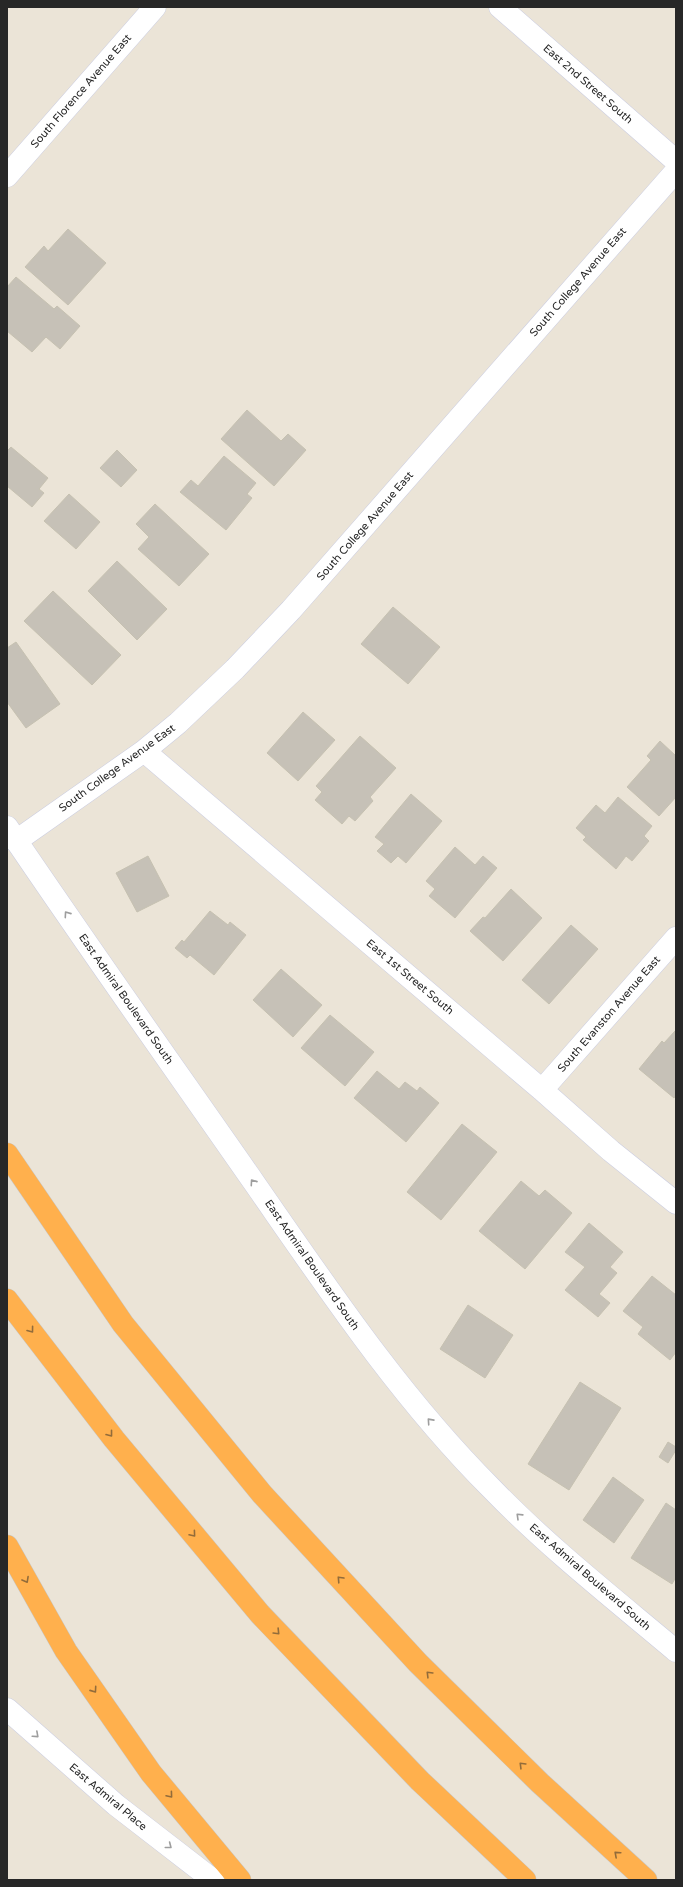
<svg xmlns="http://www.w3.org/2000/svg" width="683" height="1887" font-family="'Varela Round',sans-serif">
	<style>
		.building { fill: #c6c1b7; stroke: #c6c1b1 }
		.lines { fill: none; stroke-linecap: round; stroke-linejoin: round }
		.street-casing { stroke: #cccee1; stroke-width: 23 }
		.secondary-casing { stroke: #cccee1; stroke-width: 23 }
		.highway-casing { stroke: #c7c7c7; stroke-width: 23 }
		.street { stroke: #fff; stroke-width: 22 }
		.secondary { stroke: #fff; stroke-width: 22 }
		.highway { stroke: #ffb04d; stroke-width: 22 }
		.oneway { stroke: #9e9e9e }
		.oneway2 { stroke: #936c3a }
		.labels { text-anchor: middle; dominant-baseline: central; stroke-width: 3; stroke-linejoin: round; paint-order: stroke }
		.street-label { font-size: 11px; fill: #272727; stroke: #fff }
	</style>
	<rect width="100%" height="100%" fill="#ebe4d7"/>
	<path class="building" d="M68 229 106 263 68 305 25 267 44 246 48 251Z
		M16 277 54 309 57 306 80 326 60 349 46 337 32 352 7 331V287Z
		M247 410 281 441 288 434 306 450 274 486 221 439Z
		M11 447 48 478 39 489 44 493 32 507 7 486V451Z
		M117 450 137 470 121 487 100 468Z
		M224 456 256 483 247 494 252 498 226 530 180 492 191 480 198 486Z
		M69 494 100 522 76 549 44 521Z
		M155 504 209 554 179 586 138 549 149 537 136 524Z
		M117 561 167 609 137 640 88 591Z
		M53 591 121 655 92 685 24 621Z
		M393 607 440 647 408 684 361 644Z
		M16 642 60 704 26 728 7 702V648Z
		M303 712 335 740 298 781 267 753Z
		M360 736 396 768 370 797 373 801 355 821 349 816 342 824 315 800 322 792 316 786Z
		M660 741 676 756V797L659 816 627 787 651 760 647 756Z
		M411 794 442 821 406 863 398 856 391 863 377 851 384 844 375 837Z
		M618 797 652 826 644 836 649 841 632 861 626 856 616 869 583 840 586 837 576 828 596 805 605 813Z
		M455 847 475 865 483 856 497 868 455 918 429 896 435 889 426 881Z
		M148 856 169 896 137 912 116 873Z
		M511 889 542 918 503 961 470 931 483 917 485 918Z
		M210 911 228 925 230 922 246 935 214 975 190 955 187 958 175 948 182 940 184 942Z
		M571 925 598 949 549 1004 522 980Z
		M281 969 322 1005 293 1037 253 1000Z
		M330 1015 374 1052 345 1086 301 1048Z
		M675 1031 676 1095 674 1098 639 1069 662 1041 664 1043Z
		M377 1071 399 1089 405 1082 417 1091 420 1087 439 1103 406 1142 354 1098Z
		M462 1124 497 1152 441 1220 407 1192Z
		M521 1181 539 1196 545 1190 572 1213 525 1269 479 1231Z
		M589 1223 623 1252 610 1267 617 1273 599 1294 610 1303 598 1317 565 1290 585 1267 565 1252Z
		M652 1276 676 1295V1352L670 1360 638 1334 643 1327 623 1311Z
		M468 1305 513 1335 485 1378 440 1349Z
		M580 1382 621 1408 569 1490 528 1464Z
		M668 1442 676 1447V1450L668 1463 659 1457Z
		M613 1477 644 1500 614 1543 583 1520Z
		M666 1503 676 1510V1577L672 1584 631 1558Z"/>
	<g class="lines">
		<defs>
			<path id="street" d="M500 7 676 161
				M7 176 155 7
				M144 751 542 1090 611 1151 676 1203
				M16 841 144 751 178 723 235 669 291 610 676 171
				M542 1090 676 938"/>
			<path id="secondary" d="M7 827C88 947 172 1065 255 1184 328 1289 400 1397 491 1488 548 1547 613 1598 676 1651
				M7 1709 116 1805 213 1880"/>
			<path id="highway" d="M7 1154 123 1324 262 1494 418 1663 540 1783 646 1880
				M7 1300 114 1439 260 1614 420 1781 525 1880
				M7 1546 66 1651 151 1773 240 1880"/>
		</defs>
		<use href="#street" class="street-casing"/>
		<use href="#secondary" class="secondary-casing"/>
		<use href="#highway" class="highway-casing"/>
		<use href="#street" class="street"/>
		<use href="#secondary" class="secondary"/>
		<use href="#highway" class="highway"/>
	</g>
	<defs><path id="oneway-chevron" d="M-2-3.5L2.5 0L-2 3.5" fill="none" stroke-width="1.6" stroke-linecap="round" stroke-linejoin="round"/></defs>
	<g class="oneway">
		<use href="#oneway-chevron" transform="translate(67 914) rotate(-125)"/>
		<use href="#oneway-chevron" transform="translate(253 1182) rotate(-125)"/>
		<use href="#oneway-chevron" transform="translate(430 1421) rotate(-132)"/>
		<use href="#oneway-chevron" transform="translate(519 1516) rotate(-136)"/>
		<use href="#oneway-chevron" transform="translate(36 1735) rotate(42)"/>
		<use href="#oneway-chevron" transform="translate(169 1846) rotate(38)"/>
	</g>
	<g class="oneway2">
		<use href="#oneway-chevron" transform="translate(31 1330) rotate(53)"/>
		<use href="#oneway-chevron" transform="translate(110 1434) rotate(52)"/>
		<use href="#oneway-chevron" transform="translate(193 1534) rotate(50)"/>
		<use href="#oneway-chevron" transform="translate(340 1579) rotate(-133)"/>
		<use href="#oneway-chevron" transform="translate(26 1580) rotate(61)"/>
		<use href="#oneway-chevron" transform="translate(277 1632) rotate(46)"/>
		<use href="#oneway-chevron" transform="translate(429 1674) rotate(-135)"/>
		<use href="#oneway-chevron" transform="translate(94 1690) rotate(55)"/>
		<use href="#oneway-chevron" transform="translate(522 1765) rotate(-135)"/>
		<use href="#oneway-chevron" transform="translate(170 1795) rotate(50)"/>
		<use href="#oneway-chevron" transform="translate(617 1854) rotate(-138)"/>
	</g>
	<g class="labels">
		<g class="street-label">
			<text transform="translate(588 84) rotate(41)">East 2nd Street South</text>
			<text transform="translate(81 91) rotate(-49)">South Florence Avenue East</text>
			<text transform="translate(578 282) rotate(-49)">South College Avenue East</text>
			<text transform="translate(365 526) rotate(-49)">South College Avenue East</text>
			<text transform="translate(117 768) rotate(-36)">South College Avenue East</text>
			<text transform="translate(410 977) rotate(40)">East 1st Street South</text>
			<text transform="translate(126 999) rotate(55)">East Admiral Boulevard South</text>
			<text transform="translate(609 1014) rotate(-49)">South Evanston Avenue East</text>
			<text transform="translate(312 1265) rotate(55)">East Admiral Boulevard South</text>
			<text transform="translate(590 1577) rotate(41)">East Admiral Boulevard South</text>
			<text transform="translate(108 1797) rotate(40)">East Admiral Place</text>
		</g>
	</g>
	<rect width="683" height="1887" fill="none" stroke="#272727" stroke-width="16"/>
</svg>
